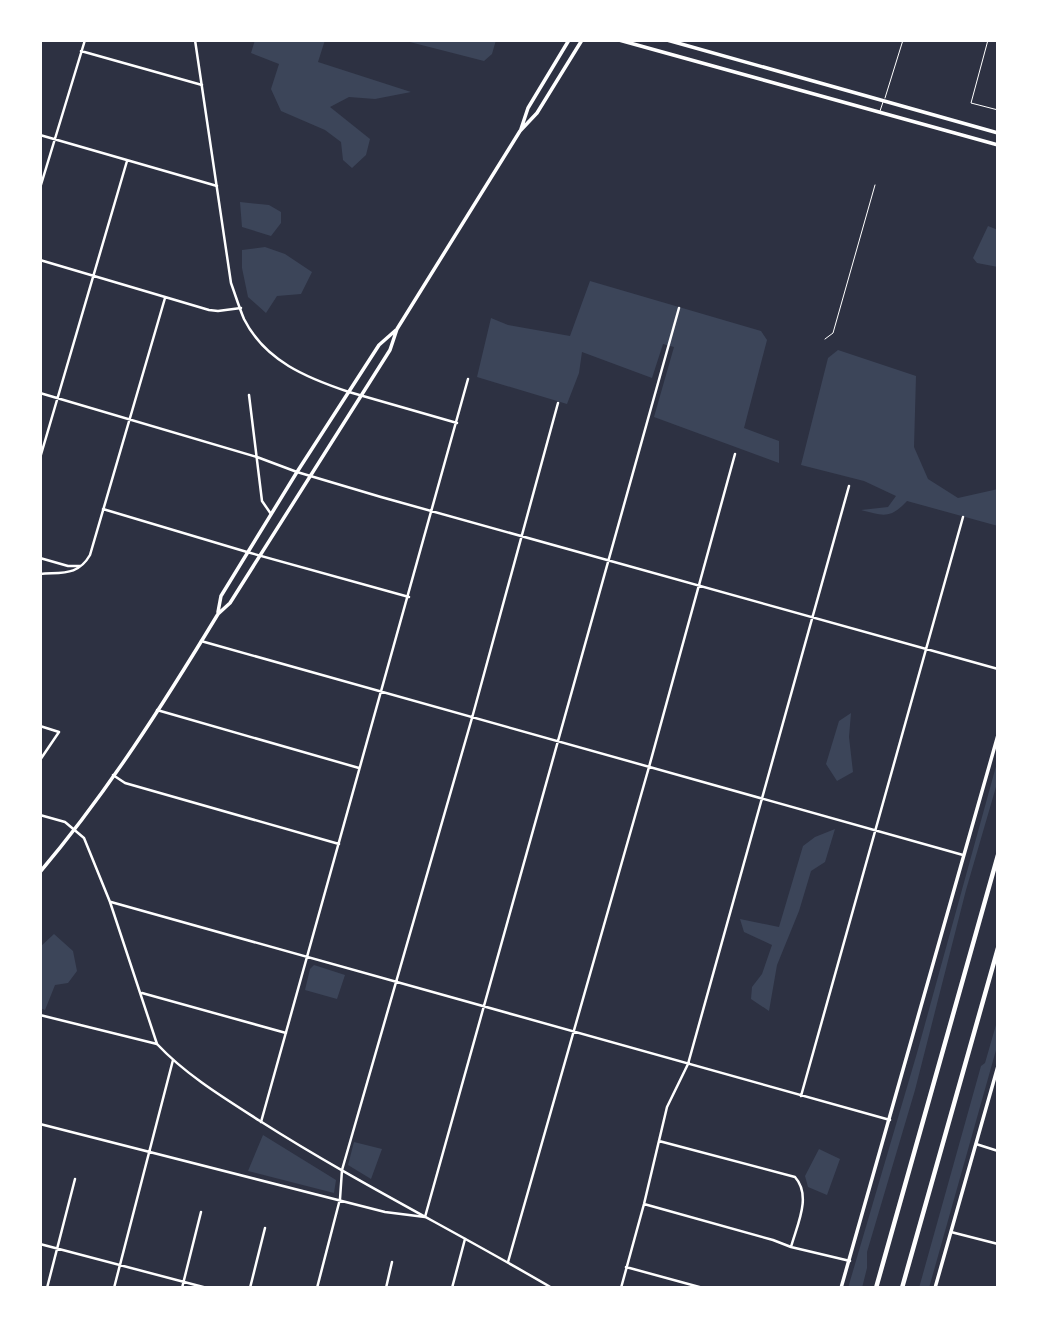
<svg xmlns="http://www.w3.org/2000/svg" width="1038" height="1328" font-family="'Space Grotesk',sans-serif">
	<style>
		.green { fill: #3c4559 }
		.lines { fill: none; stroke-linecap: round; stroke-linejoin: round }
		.service { stroke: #fff; stroke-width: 1 }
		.minor { stroke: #fff; stroke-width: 2.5 }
		.tertiary { stroke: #fff; stroke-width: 2.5 }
		.secondary { stroke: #fff; stroke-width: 3.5 }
		.primary { stroke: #fff; stroke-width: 3.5 }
		.trunk { stroke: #fff; stroke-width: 3.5 }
		.motorway { stroke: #fff; stroke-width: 4.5 }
	</style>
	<rect width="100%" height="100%" fill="#2d3142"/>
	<path class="green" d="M255 40H325L318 62 411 92 375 99 349 97 330 107 370 139 366 155 352 168 343 160 341 142 325 130 281 111 271 89 279 64 251 53Z
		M402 40H496L492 54 484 61Z
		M240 202 269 205 281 212V223L271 236 242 227Z
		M988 226 998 230V267L977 263 973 258Z
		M265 247 285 254 312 272 301 294 277 296 266 313 248 297 242 268V250Z
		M590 281 761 331 767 340 744 428 779 441V463L654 417 674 347 663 344 652 378 582 352 579 373 567 404 477 377 491 318 508 325 570 336Z
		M838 350 916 376 914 447 928 479 958 498 998 489V526L907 501C890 519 884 516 861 510L888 507 896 496 864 481 801 465 828 358Z
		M851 713 849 737 853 772 837 781 826 764 839 721Z
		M998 759V780L966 890 915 1090 867 1252V1268L862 1288H848L917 1053Z
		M835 829 825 862 811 871 799 911 777 965 769 1011 751 999 752 987 762 974 772 945 744 932 740 919 779 927 803 846 815 837Z
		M54 934 73 951 77 971 68 983 55 985 45 1010 40 1008V947Z
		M314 965 345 975 337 999 305 990 310 969Z
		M998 1018V1043L929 1288H919L981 1066 985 1063Z
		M263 1135 336 1180 334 1193 248 1171Z
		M354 1142 382 1149 371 1179 348 1165Z
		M819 1149 840 1159 827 1195 808 1187 805 1176Z"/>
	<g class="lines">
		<path class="service" d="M988 40 971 103 998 110
			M885 98 903 40
			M880 111 883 102
			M825 339 833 333 875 185"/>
		<path class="minor" d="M81 51 202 85
			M40 135 217 186
			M40 188 85 40
			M40 260 209 310 218 311 241 308
			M349 392 457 423
			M40 393 257 457 297 472 381 497 998 669
			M249 395 262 501 271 514
			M40 458 127 161
			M103 509 247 552 409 597
			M40 558 68 566H80
			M40 574C62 572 78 576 90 555L165 298
			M201 641 963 855
			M157 710 359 768
			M40 726 59 732 40 760
			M113 775 125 783 339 844
			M111 902 890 1120
			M142 993 286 1033
			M40 1015 157 1044
			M801 1096 963 517
			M261 1122 468 379
			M40 1124 385 1212 425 1217 679 308
			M659 1141 795 1177C812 1196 797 1225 791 1247
			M976 1144 998 1151
			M644 1204 773 1240 791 1247 850 1261
			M951 1232 998 1244
			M40 1244 207 1288
			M508 1262 649 767 735 454
			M626 1267 703 1288
			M47 1288 75 1179
			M114 1288 173 1060
			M182 1288 201 1212
			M250 1288 265 1228
			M317 1288 340 1199 342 1170 472 718 558 403
			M386 1288 392 1262
			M452 1288 465 1239
			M621 1288 644 1204 667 1107 688 1064 849 486"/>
		<path class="tertiary" d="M195 40 231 283C235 294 239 307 244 319 265 361 307 378 349 392
			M40 815 65 822 84 838 110 902 157 1044C186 1075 224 1098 260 1121 354 1181 455 1231 552 1288"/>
		<path class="secondary" d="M841 1288 998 735
			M935 1288 998 1066"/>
		<path class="primary" d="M521 129 528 108 569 40
			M218 612 221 596 297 472 379 345 396 330
			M40 872C107 793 164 703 218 614L230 603 390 350 397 329 520 131 537 113 582 40"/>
		<path class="trunk" d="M619 40 998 145
			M667 40 998 133"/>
		<path class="motorway" d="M876 1288 998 855
			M902 1288 998 948"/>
	</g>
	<rect width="1038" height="1328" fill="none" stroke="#ffffff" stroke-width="84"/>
</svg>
